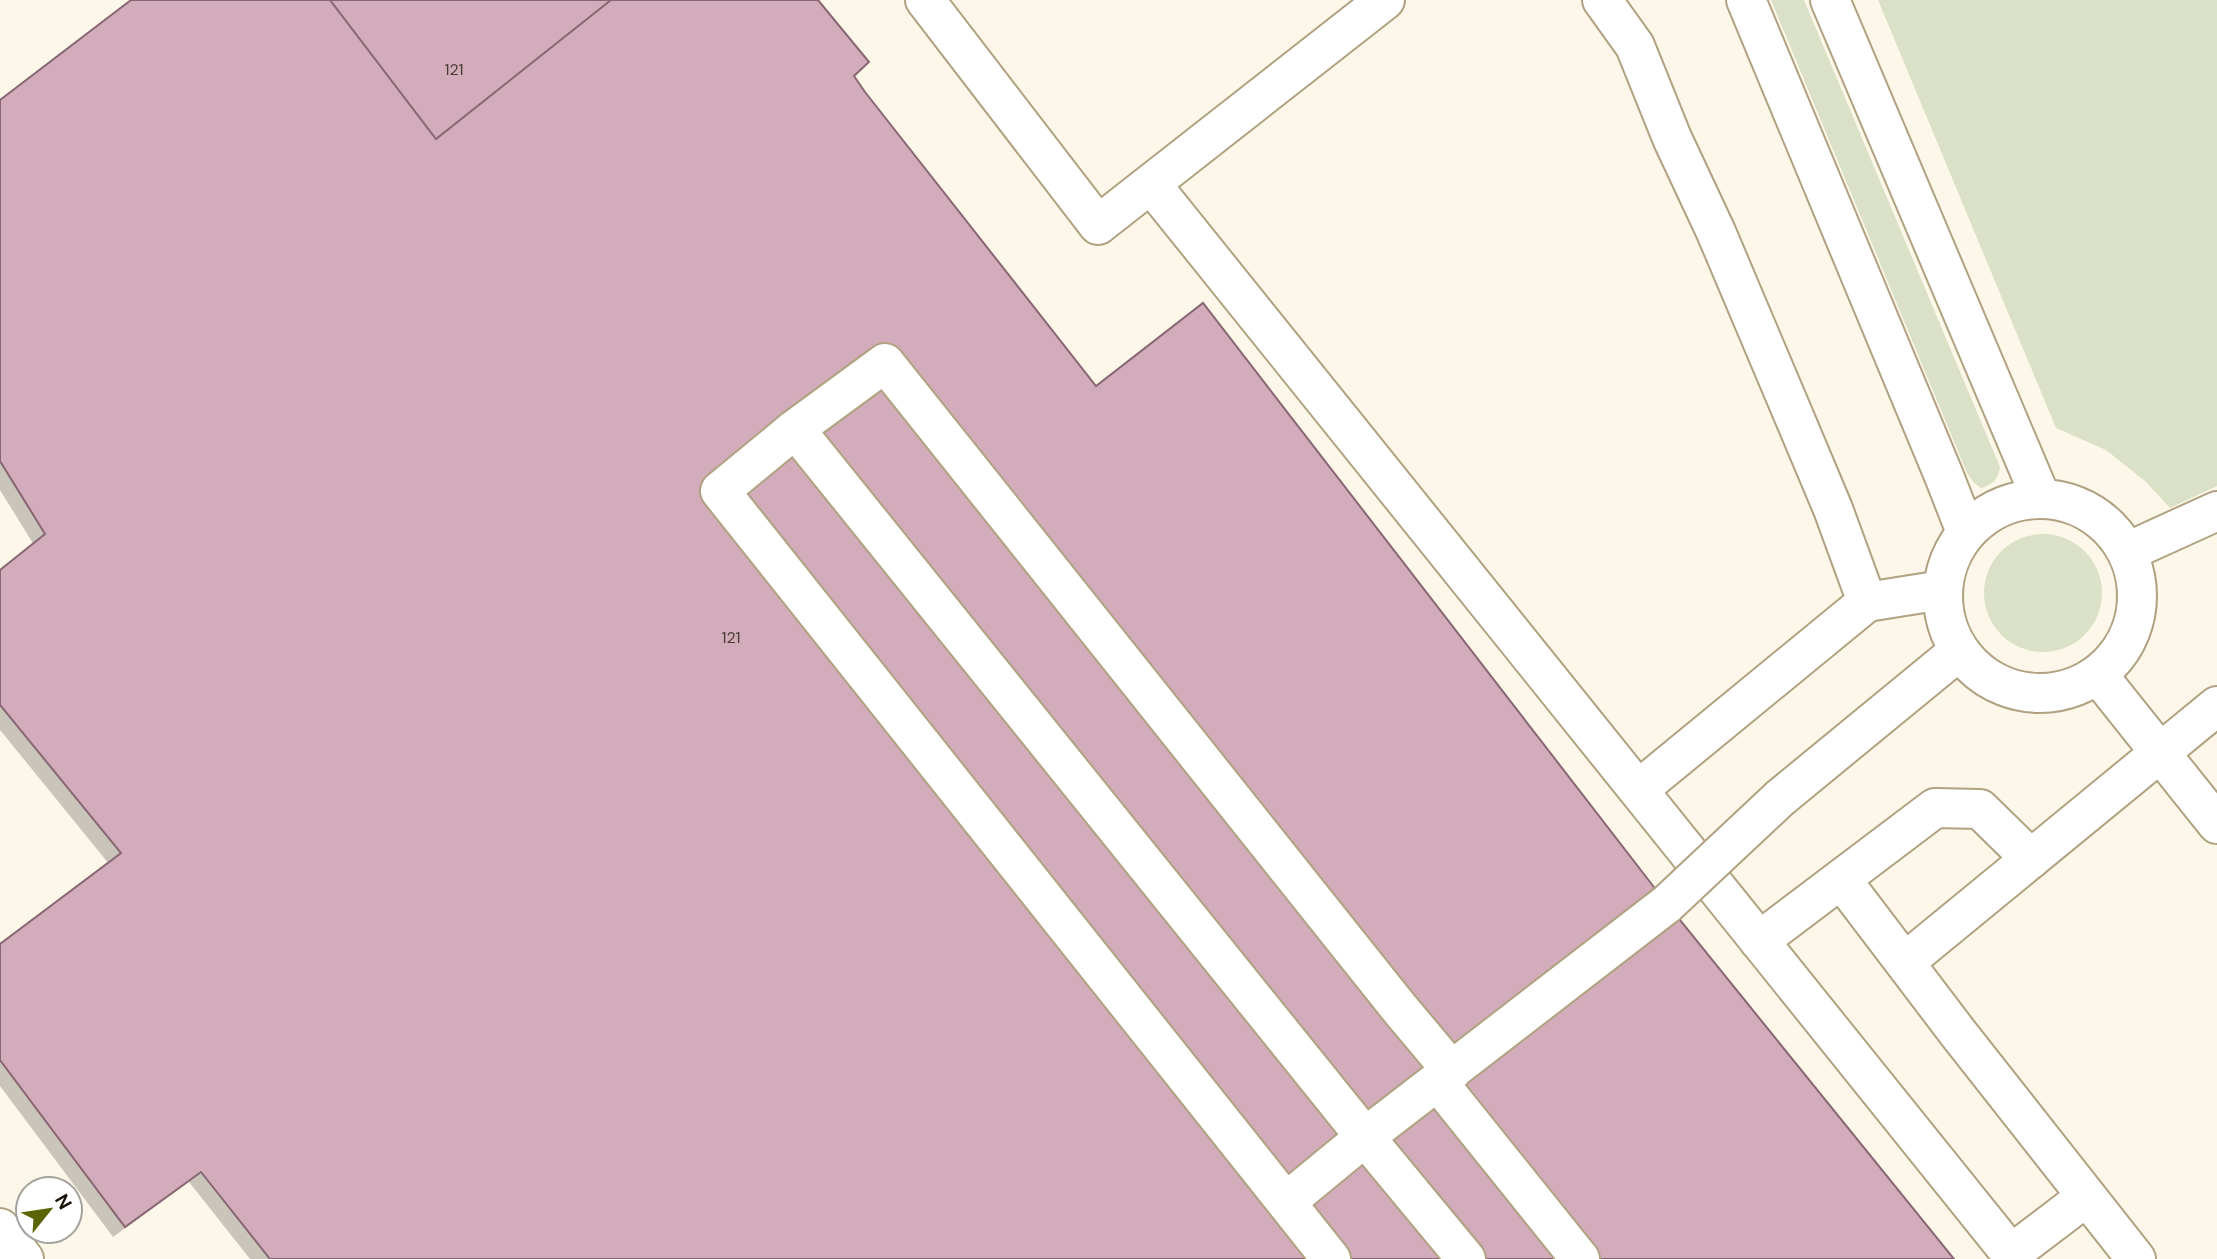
<svg xmlns="http://www.w3.org/2000/svg" width="2217" height="1259" font-family="'DM Sans',sans-serif">
	<style>
		.green { fill: #dae1c7 }
		.shadow { fill: #0003 }
		.building { fill: #d2acba; stroke: #886673; stroke-width: 2 }
		.lines { fill: none; stroke-linecap: round; stroke-linejoin: round }
		.minor-casing { stroke: #b0a281; stroke-width: 42 }
		.minor { stroke: #fff; stroke-width: 38 }
		.minor-bridge-casing { stroke: #b0a281; stroke-width: 42; stroke-linecap: butt }
		.minor-bridge { stroke: #fff; stroke-width: 38 }
		.labels { text-anchor: middle; dominant-baseline: central; stroke-width: 5; stroke-linejoin: round; paint-order: stroke }
		.number-label { font-size: 16px; fill: #493c35 }
	</style>
	<rect width="100%" height="100%" fill="#fdf7e9"/>
	<path class="green" d="M1771 0H1804L2000 467C1998 479 1994 484 1981 488L1974 483 1967 473Z
		M1878 0H2217V486L2170 508 2145 481 2106 450 2056 428Z
		M1984 593a59 59 0 1 1 118 0a59 59 0 1 1-118 0Z"/>
	<path class="shadow" d="M134 0H816L852 76 1095 388 1666 905 1952 1259H250L189 1182 113 1237 0 1086V947L109 864 0 730V572L34 545 0 490V103Z"/>
	<path class="building" d="M131 0H330L436 139 611 0H818L869 62 854 76 865 92 1096 386 1203 303 1667 904 1954 1259H270L201 1172 125 1227 0 1060V944L121 853 0 705V570L45 534 0 461V100Z
		M330 0H611L436 139Z"/>
	<g class="lines">
		<defs>
			<path id="minor" d="M925 0 1098 225 1385 0
				M1602 0 1635 46 1672 138 1716 232 1793 414 1833 509 1867 602 1942 590
				M1746 0 1944 476 1966 532
				M1830 0 2041 498
				M1151 184 2011 1254 2086 1197
				M795 429 1365 1137 1466 1259
				M1943 596a97 97 0 1 1 194 0a97 97 0 1 1-194 0Z
				M2127 552 2217 511
				M2098 675 2217 824
				M1638 790 1867 602
				M1780 798 1959 651
				M1841 879 1958 1033 2136 1259
				M1759 941 1935 808 1980 809 2031 859
				M1905 962 2217 706
				M1438 1082 1580 1259
				M1286 1202 1365 1137 1667 904
				M0 1228 24 1259
				M1331 1259 720 491 795 429 885 363 1400 1009 1452 1071"/>
		</defs>
		<use href="#minor" class="minor-casing"/>
		<use href="#minor" class="minor"/>
		<defs>
			<path id="minor-bridge" d="M1667 904 1780 798"/>
		</defs>
		<use href="#minor-bridge" class="minor-bridge-casing"/>
		<use href="#minor-bridge" class="minor-bridge"/>
	</g>
	<g class="labels">
		<g class="number-label">
			<text x="454" y="69">121</text>
			<text x="731" y="637">121</text>
		</g>
	</g>
	<g transform="translate(49 1210) rotate(60)"><circle r="33" fill="#ffffff" stroke="#a4a29d" stroke-width="2"/>
	<path d="M0-5L12 26L0 18L-12 26Z" fill="#5a6403"/>
	<text y="-10" font-size="19" font-weight="bold" text-anchor="middle" fill="#1b1609">N</text>
	</g>
</svg>
